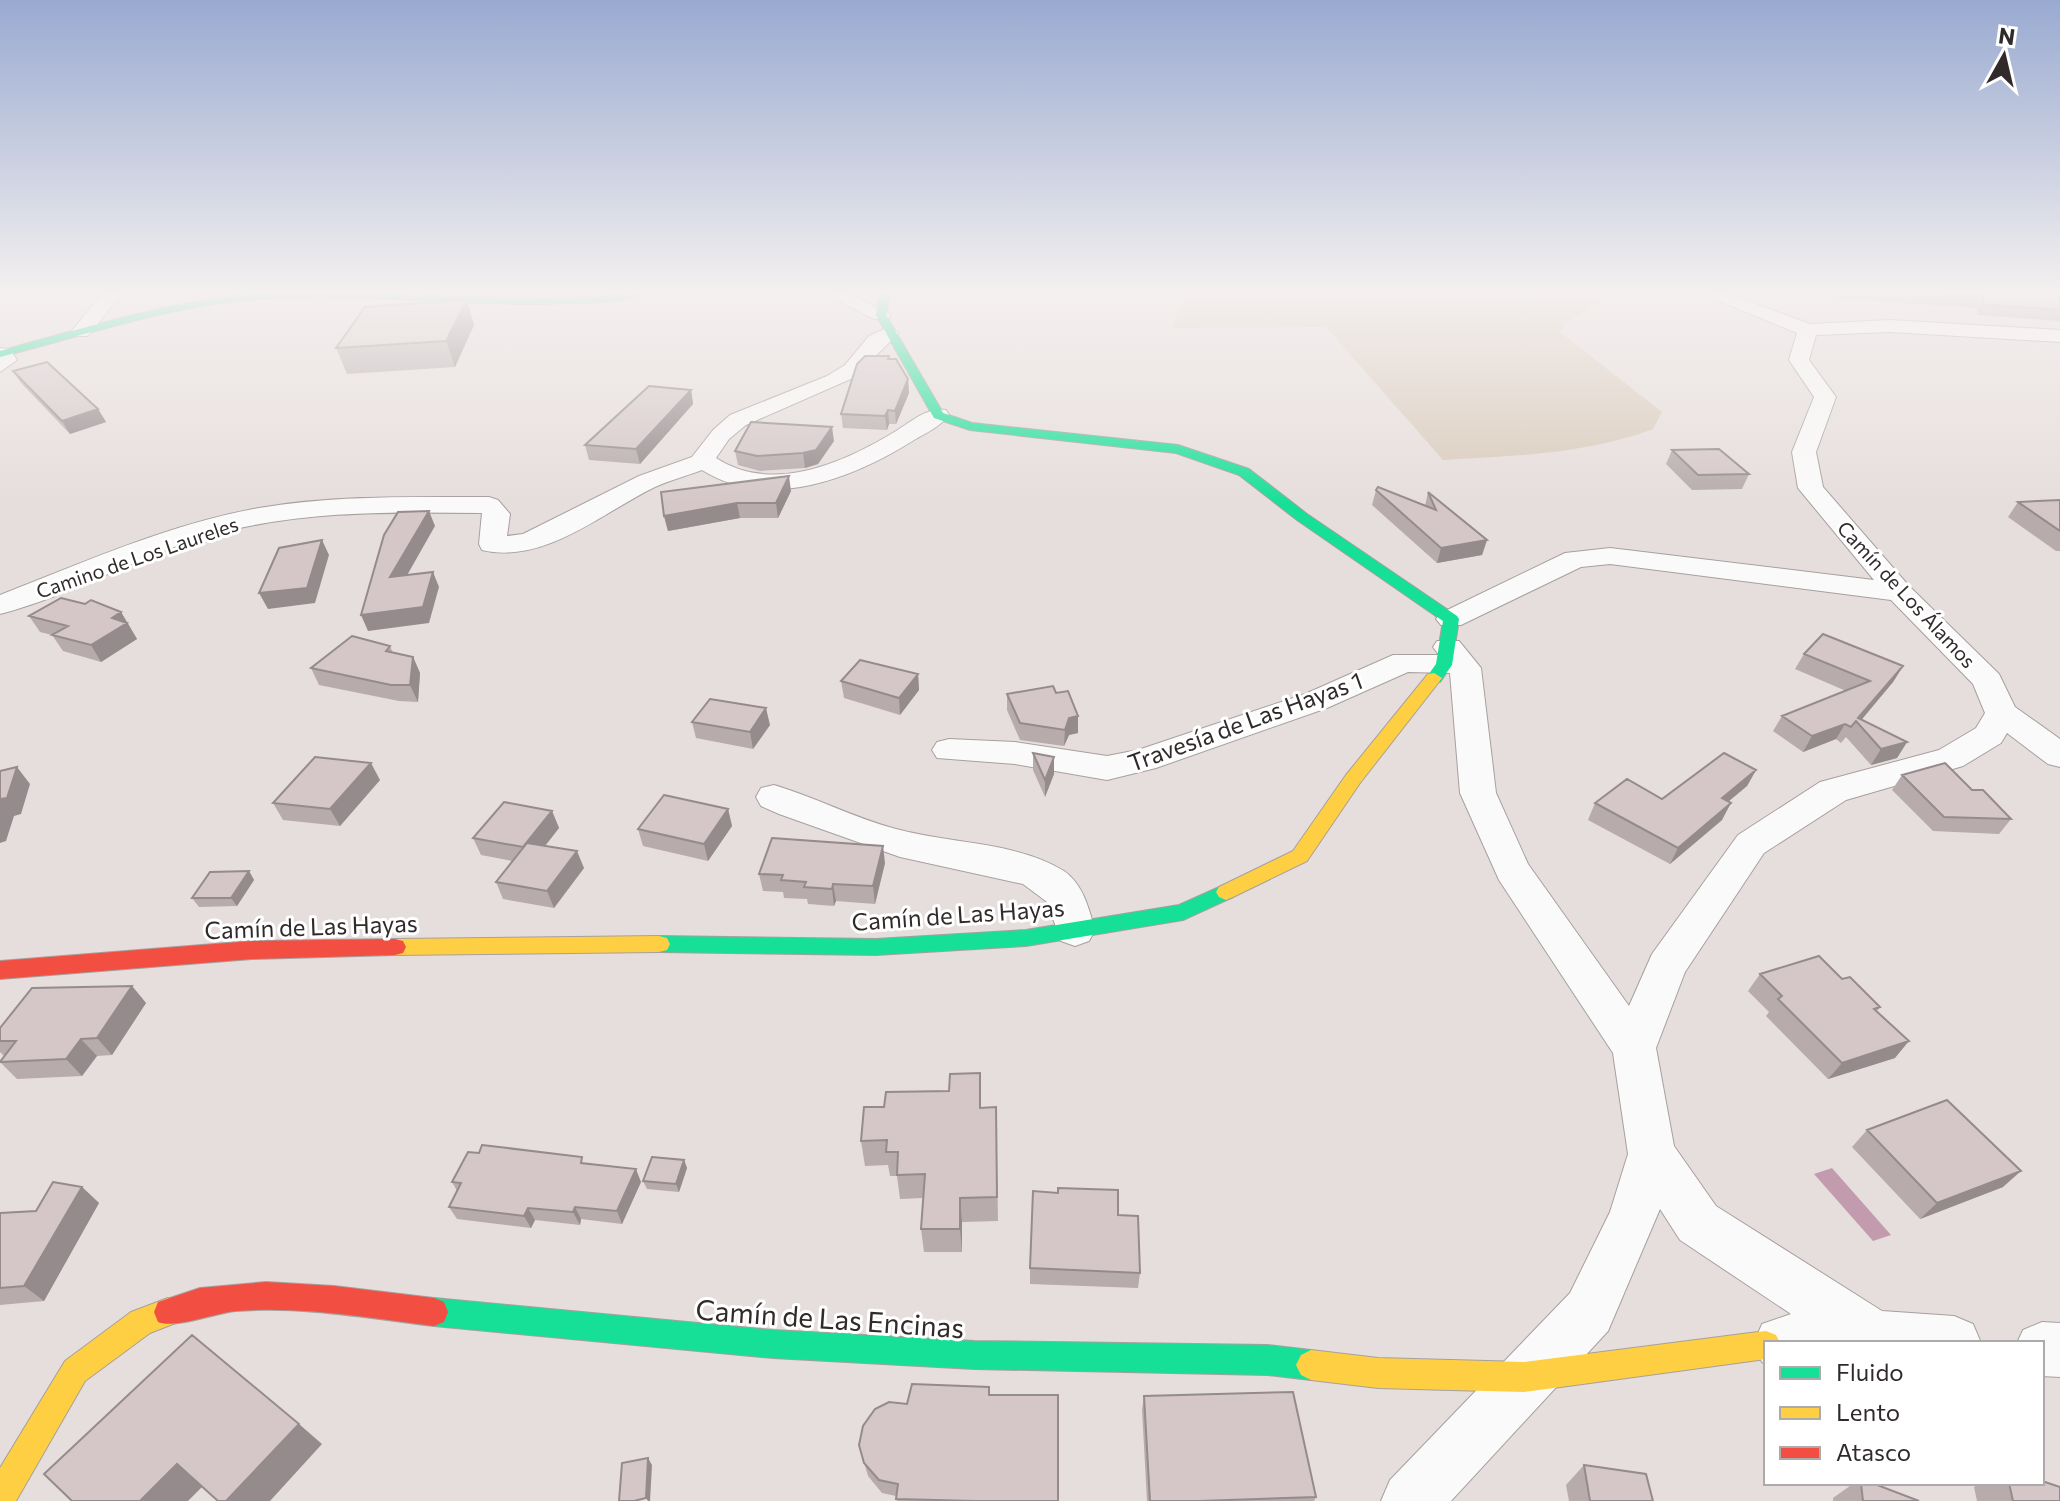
<svg xmlns="http://www.w3.org/2000/svg" width="2060" height="1501" font-family="Commissioner,sans-serif">
	<style>
		.green { fill: #d9cbbb }
		.water { fill: #c29cae }
		.lines { fill: none; stroke-linecap: round; stroke-linejoin: round }
		.street-casing { stroke: #a6a09e; stroke-width: 2 }
		.fast-casing { stroke: #a6a09e; stroke-width: 2 }
		.slow-casing { stroke: #a6a09e; stroke-width: 2 }
		.jam-casing { stroke: #a6a09e; stroke-width: 2 }
		.street { fill: #fbfafa; fill-rule: evenodd }
		.fast { fill: #16e098; fill-rule: evenodd }
		.slow { fill: #ffcf43; fill-rule: evenodd }
		.jam { fill: #f24e42; fill-rule: evenodd }
		.wall { fill: #b7abac }
		.shaded-wall { fill: #958b8c }
		.building { fill: #d5c7c8; stroke: #958b8c; stroke-width: 2 }
		.labels { text-anchor: middle; dominant-baseline: central; stroke-width: 6; stroke-linejoin: round; paint-order: stroke }
		.far-street-label { font-size: 20px; fill: #302b2a; stroke: #fff }
		.street-label { font-size: 24px; fill: #302b2a; stroke: #fff }
		.near-street-label { font-size: 28px; fill: #302b2a; stroke: #fff }
	</style>
	<rect width="100%" height="100%" fill="#e6dedc"/>
	<path class="green" d="M1185 294H1613L1567 322 1560 332 1662 412 1653 429C1586 454 1514 456 1443 460L1326 327 1172 328Z"/>
	<path class="water" d="M1832 1168 1891 1235 1873 1241 1814 1174Z"/>
	<g class="lines">
		<defs>
			<path id="street" d="M102 294H121L88 336H74L71 332Z
				M825 294H850L891 315 888 319H874Z
				M1702 294H1729L1810 324 1890 320 2060 330V342L1890 332 1816 335 1809 360 1836 397 1816 452 1823 487 1909 586 1999 674 2015 707 2060 739V767L2048 764 2007 733 2001 743 1963 766 1846 800 1764 853 1685 972 1656 1048 1674 1146 1716 1206 1882 1311 1954 1316 1973 1324 1981 1343H1766V1364L1762 1362 1754 1343 1762 1324 1791 1314 1680 1240 1660 1209 1608 1331 1451 1501H1381L1390 1480 1570 1293 1610 1212 1628 1154 1613 1053 1499 880 1460 793 1450 673 1408 672 1327 708 1156 768 1107 780 1015 764 937 758 932 750 937 742 949 739 1015 742 1107 756 1138 750 1305 694 1393 655H1439L1433 647 1437 641H1459L1481 668 1496 793 1528 864 1629 1006 1652 954 1738 835 1820 782 1939 750 1976 728 1985 713 1973 684 1891 600 1610 564 1581 567 1461 625H1441L1436 619 1441 613 1565 553 1610 548 1874 580 1798 488 1792 452 1814 397 1789 360 1797 333Z
				M889 327 899 333 853 378 746 425 729 439 716 458C771 494 841 464 891 434 907 425 927 406 946 410L949 415C941 426 926 433 914 440 854 478 769 512 702 470 686 476 670 480 655 487 603 512 544 565 482 550L479 544 482 513C389 512 295 510 205 537 135 557 70 596 0 614V595C85 562 169 524 259 508 334 495 412 497 489 497L498 500 510 514 507 536 523 534 639 476 692 457 713 430 730 415 827 376 845 365 869 336Z
				M0 348 10 349 17 360 0 372Z
				M774 785C815 797 854 818 896 829 950 844 1015 841 1064 871 1083 884 1089 909 1095 930L1089 941 1075 946 1061 941 1047 902 1023 884 900 857 779 814 761 806 756 797 761 788Z
				M2042 1322 2060 1323V1377L2042 1376V1343H2017L2023 1330Z"/>
			<path id="fast" d="M250 294H397L543 299 644 294C627 303 597 302 578 303 472 308 367 292 261 299 172 305 86 335 0 357V351C83 328 165 303 250 294Z
				M880 294H890L886 315 943 413 972 423 1178 445 1249 469 1307 514 1457 616 1459 619 1452 665 1440 682H1428L1426 678 1436 664 1443 621 1297 520 1239 475 1176 453 970 430 934 418 876 315Z
				M1226 884 1233 887 1236 892 1233 897 1183 920 1026 946 876 955 659 952 651 950 648 944 651 938 659 936 876 939 1026 930 1179 905Z
				M434 1298 773 1330 974 1341 1267 1345 1311 1350 1321 1355 1326 1365 1321 1375 1311 1380 1267 1375 974 1369 773 1358 434 1326 424 1322 420 1312 424 1302Z"/>
			<path id="slow" d="M1434 673 1442 678 1360 783 1307 861 1233 897 1226 900 1219 897 1216 892 1219 887 1293 851 1346 775 1428 674Z
				M659 936 667 938 670 944 667 950 659 952 395 955 387 953 384 947 387 941 395 939Z
				M168 1298 178 1302 182 1312 178 1322 150 1333 85 1381 16 1501H0V1468L65 1361 131 1312Z
				M1766 1331 1776 1335 1780 1343H1766V1359L1524 1392 1378 1388 1311 1380 1301 1375 1296 1365 1301 1355 1311 1350 1378 1358 1524 1362Z"/>
			<path id="jam" d="M395 939 403 941 406 947 403 953 395 955 252 959 0 979V961L252 941Z
				M266 1282 334 1286 434 1298 444 1302 448 1312 444 1322 434 1326C368 1318 302 1306 236 1311 215 1313 174 1329 158 1322L154 1312 158 1302 200 1288Z"/>
		</defs>
		<use href="#street" class="street-casing"/>
		<use href="#fast" class="fast-casing"/>
		<use href="#slow" class="slow-casing"/>
		<use href="#jam" class="jam-casing"/>
		<use href="#street" class="street"/>
		<use href="#fast" class="fast"/>
		<use href="#slow" class="slow"/>
		<use href="#jam" class="jam"/>
	</g>
	<path class="wall" d="M1817 294H2060V321L1977 315V308L1819 297Z
		M474 325 455 367 347 374 336 348Z
		M889 356V359L908 379 909 393 896 424H889L887 430 843 428 841 414Z
		M13 371 98 409 106 422 70 434 21 383Z
		M691 390 693 404 640 464 589 460 585 445Z
		M834 441 818 464 805 468 760 471 738 465 735 451Z
		M1672 450 1749 474 1742 489 1692 490 1666 464Z
		M1376 490 1425 506 1428 492 1487 540 1482 555 1437 563 1372 505Z
		M791 491 778 518H740L668 531 664 516Z
		M2060 500V551H2056L2008 517 2018 502Z
		M121 612 137 639 101 662 63 651 52 635 40 632 29 616Z
		M390 646 393 653 413 657 420 673 418 702 399 701 319 685 311 668Z
		M1804 654 1903 666 1893 682 1861 720 1907 742 1897 758 1871 765 1846 737 1841 743 1836 739 1803 752 1773 731 1782 716 1846 691 1795 669Z
		M918 674 919 690 900 715 844 698 841 681Z
		M1056 693 1078 716V733L1069 735 1064 746 1020 740 1007 710V694Z
		M692 722 770 725 753 749 696 738Z
		M1033 753 1054 774 1045 797 1033 770Z
		M1756 770 1747 786 1728 802 1722 820 1670 864 1588 820 1595 803 1662 799Z
		M1902 775 1972 790 2011 819 1999 834 1933 831 1892 790Z
		M380 780 340 826 283 820 273 803Z
		M728 809 732 826 708 861 643 846 638 829Z
		M552 811 559 828 545 846 584 868 554 908 503 899 496 882 512 861 481 855 473 838Z
		M885 863 875 904 836 901 834 906 808 904 807 899 784 898 783 892 763 891 759 874Z
		M249 871 254 880 237 906 199 907 192 898Z
		M1760 974 1842 979 1880 1007 1877 1011 1895 1058 1828 1079 1766 1016 1769 1012 1748 991Z
		M132 986 146 1003 112 1055 97 1056 82 1076 17 1079 0 1062 4 1056 0 1052V1028Z
		M884 1107H996L998 1221 962 1222V1252H924L921 1229 923 1198 900 1199 897 1176H890L888 1165 865 1166 861 1141Z
		M1867 1130 2003 1187 1920 1219 1852 1147Z
		M684 1160 687 1168 679 1192 647 1189 643 1181Z
		M586 1163 641 1182 622 1224 581 1219 580 1225 535 1220 531 1228 457 1219 449 1207 457 1191 452 1182Z
		M82 1187 99 1203 44 1301 0 1305V1213L36 1211Z
		M1030 1268 1140 1273 1138 1288 1030 1284Z
		M989 1395 1058 1501H897L896 1496 882 1493 868 1476 859 1445 907 1404Z
		M1144 1396 1316 1497 1314 1501H1147L1142 1410Z
		M1584 1465 1653 1501H1569L1566 1485Z
		M1854 1483H1872L1919 1501H1833V1498Z
		M1980 1483H2042L2060 1501H1977L1974 1487Z"/>
	<path class="shaded-wall" d="M467 300 474 325 455 367 446 341Z
		M908 379 909 393 896 424 895 411Z
		M691 390 693 404 640 464 636 449Z
		M98 409 106 422 70 434 62 421Z
		M888 410 889 424 887 430 885 416Z
		M832 427 834 441 818 464 805 468 803 453Z
		M789 476 791 491 778 518 776 503Z
		M737 503 740 518 668 531 664 516Z
		M429 511 435 526 397 593 390 577Z
		M322 540 329 555 315 603 268 609 259 593Z
		M1487 540 1482 555 1437 563 1441 548Z
		M433 572 439 587 429 623 368 631 361 615Z
		M121 612 137 639 101 662 91 645 112 618Z
		M413 657 420 673 418 702 410 685Z
		M1903 666 1893 682 1858 724 1856 722Z
		M918 674 919 690 900 715 899 698Z
		M766 708 770 725 753 749 750 732Z
		M1078 716V733L1069 735 1064 746 1065 730 1069 718Z
		M1845 724 1836 739 1803 752 1812 736Z
		M1907 742 1897 758 1871 765 1881 749Z
		M1054 757V774L1045 797V780Z
		M371 763 380 780 340 826 330 809Z
		M17 767 30 784 21 814 14 816 6 841 0 843V799Z
		M1756 770 1747 786 1713 814 1722 798Z
		M1731 803 1722 820 1670 864 1678 848Z
		M728 809 732 826 708 861 704 844Z
		M552 811 559 828 530 865 523 847Z
		M883 846 885 863 875 904 873 886Z
		M577 851 584 868 554 908 547 891Z
		M249 871 254 880 237 906 231 898Z
		M833 884 836 901 834 906 832 889Z
		M132 986 146 1003 112 1055 97 1038Z
		M81 1039 97 1056 82 1076 66 1059Z
		M1909 1041 1895 1058 1828 1079 1842 1063Z
		M684 1160 687 1168 679 1192 676 1184Z
		M636 1169 641 1182 622 1224 617 1211Z
		M2021 1171 2003 1187 1920 1219 1937 1203Z
		M82 1187 99 1203 44 1301 24 1286Z
		M960 1198 962 1222V1252L960 1229Z
		M575 1207 581 1219 580 1225 573 1212Z
		M528 1208 535 1220 531 1228 524 1216Z
		M299 1424 322 1444 270 1501H226Z
		M648 1458 652 1465 650 1501H648L646 1498Z
		M177 1464 205 1484 188 1501H140Z"/>
	<path class="building" d="M1946 294H2060V310L1983 304V297Z
		M467 300 446 341 336 348 365 307Z
		M865 356H889L888 359H896L908 379 895 411 888 410 885 416 841 414 857 364Z
		M47 362 98 409 62 421 13 371Z
		M649 386 691 390 636 449 585 445Z
		M751 422 832 427 816 450 803 453 757 456 735 451Z
		M1719 449 1749 474 1698 475 1672 450Z
		M789 476 776 503H737L664 516 661 492Z
		M1378 487 1436 510 1428 492 1487 540 1441 548 1376 490Z
		M2060 500V531L2018 502Z
		M429 511 390 577 433 572 423 607 361 615 384 535 398 512Z
		M322 540 307 588 259 593 279 548Z
		M61 598 85 604 91 600 121 612 112 618 127 623 91 645 52 635 68 626 29 616Z
		M1823 634 1903 666 1858 718 1907 742 1881 749 1856 721 1851 727 1845 724 1812 736 1782 716 1870 681 1804 654Z
		M352 636 390 646 386 651 413 657 410 685H391L311 668Z
		M860 660 918 674 899 698 841 681Z
		M1053 686 1056 693 1068 691 1078 716 1069 718 1065 730 1020 723 1007 694Z
		M710 699 766 708 750 732 692 722Z
		M1033 753 1054 757 1045 780Z
		M1724 753 1756 770 1722 798 1731 803 1678 848 1595 803 1627 779 1662 799Z
		M315 757 371 763 330 809 273 803Z
		M1945 763 1972 790H1983L2011 819 1944 817 1902 775Z
		M17 767 7 798 0 799V771Z
		M664 795 728 809 704 844 638 829Z
		M504 802 552 811 523 847 473 838Z
		M772 838 883 846 873 886 833 884 832 889 804 887 806 882 781 880 783 875 759 874Z
		M527 843 577 851 547 891 496 882Z
		M249 871 231 898H192L210 872Z
		M1819 956 1842 979 1850 977 1880 1007 1874 1009 1909 1041 1842 1063 1778 999 1782 996 1760 974Z
		M132 986 97 1038 81 1039 66 1059 0 1062 16 1041H0V1028L32 988Z
		M980 1073V1108L996 1107 997 1197 960 1198V1229H921L925 1174 897 1175 898 1152H886L887 1140 861 1141 864 1107H884L886 1092 949 1091 950 1074Z
		M1947 1100 2021 1171 1937 1203 1867 1130Z
		M482 1145 582 1157 581 1163 636 1169 617 1211 575 1207 573 1212 528 1208 524 1216 449 1207 461 1183 452 1182 468 1152 479 1153Z
		M652 1157 684 1160 676 1184 643 1181Z
		M53 1182 82 1187 24 1286 0 1288V1213L36 1211Z
		M1058 1188 1118 1190V1215L1138 1216 1140 1273 1030 1268 1033 1191 1058 1193Z
		M192 1335 299 1424 226 1501H218L177 1464 140 1501H72L44 1474Z
		M912 1384 989 1387V1395H1058V1501H975L896 1499 898 1484 879 1480 864 1463 859 1445 863 1426 875 1409 889 1402 907 1404Z
		M1293 1392 1316 1497 1199 1501H1150L1144 1396Z
		M648 1458 646 1498 634 1501H619L622 1463Z
		M1584 1465 1646 1474 1653 1501H1590Z
		M2042 1481 2060 1487V1501H2013L2009 1483H2042Z
		M1861 1483H1872L1919 1501H1863Z"/>
	<linearGradient id="sky" x2="0" y2="1"><stop stop-color="#99aad1"/><stop offset="0.58" stop-color="#f4f0ef"/><stop offset="1" stop-color="#f4f0ef" stop-opacity="0"/></linearGradient>
	<rect width="2060" height="504" fill="url(#sky)"/>
	<g class="labels">
		<g class="far-street-label">
			<text transform="translate(137 557) rotate(-19)">Camino de Los Laureles</text>
			<text transform="translate(1907 594) rotate(47)">Camín de Los Álamos</text>
		</g>
		<g class="street-label">
			<text transform="translate(1245 721) rotate(-20)">Travesía de Las Hayas 1</text>
			<text transform="translate(958 914) rotate(-4)">Camín de Las Hayas</text>
			<text transform="translate(311 926) rotate(-2)">Camín de Las Hayas</text>
		</g>
		<g class="near-street-label">
			<text transform="translate(830 1318) rotate(4)">Camín de Las Encinas</text>
		</g>
	</g>
	<rect x="1764" y="1341" width="280" height="144" fill="#ffffff" stroke="#acaaaa" stroke-width="2"/>
	<rect x="1780" y="1367" width="40" height="12" fill="#16e098" stroke="#acaaaa" stroke-width="2"/>
	<text x="1836" y="1381" font-size="24" fill="#302b2a">Fluido</text>
	<rect x="1780" y="1407" width="40" height="12" fill="#ffcf43" stroke="#acaaaa" stroke-width="2"/>
	<text x="1836" y="1421" font-size="24" fill="#302b2a">Lento</text>
	<rect x="1780" y="1447" width="40" height="12" fill="#f24e42" stroke="#acaaaa" stroke-width="2"/>
	<text x="1836" y="1461" font-size="24" fill="#302b2a">Atasco</text>
	<g transform="translate(2004 56) rotate(8)" stroke="#ffffff" stroke-width="6" paint-order="stroke">
	<path d="M0-6L14 30L0 20L-14 30Z" fill="#302b2a"/>
	<text y="-12" font-size="22" font-weight="bold" text-anchor="middle" fill="#302b2a">N</text>
	</g>
</svg>
